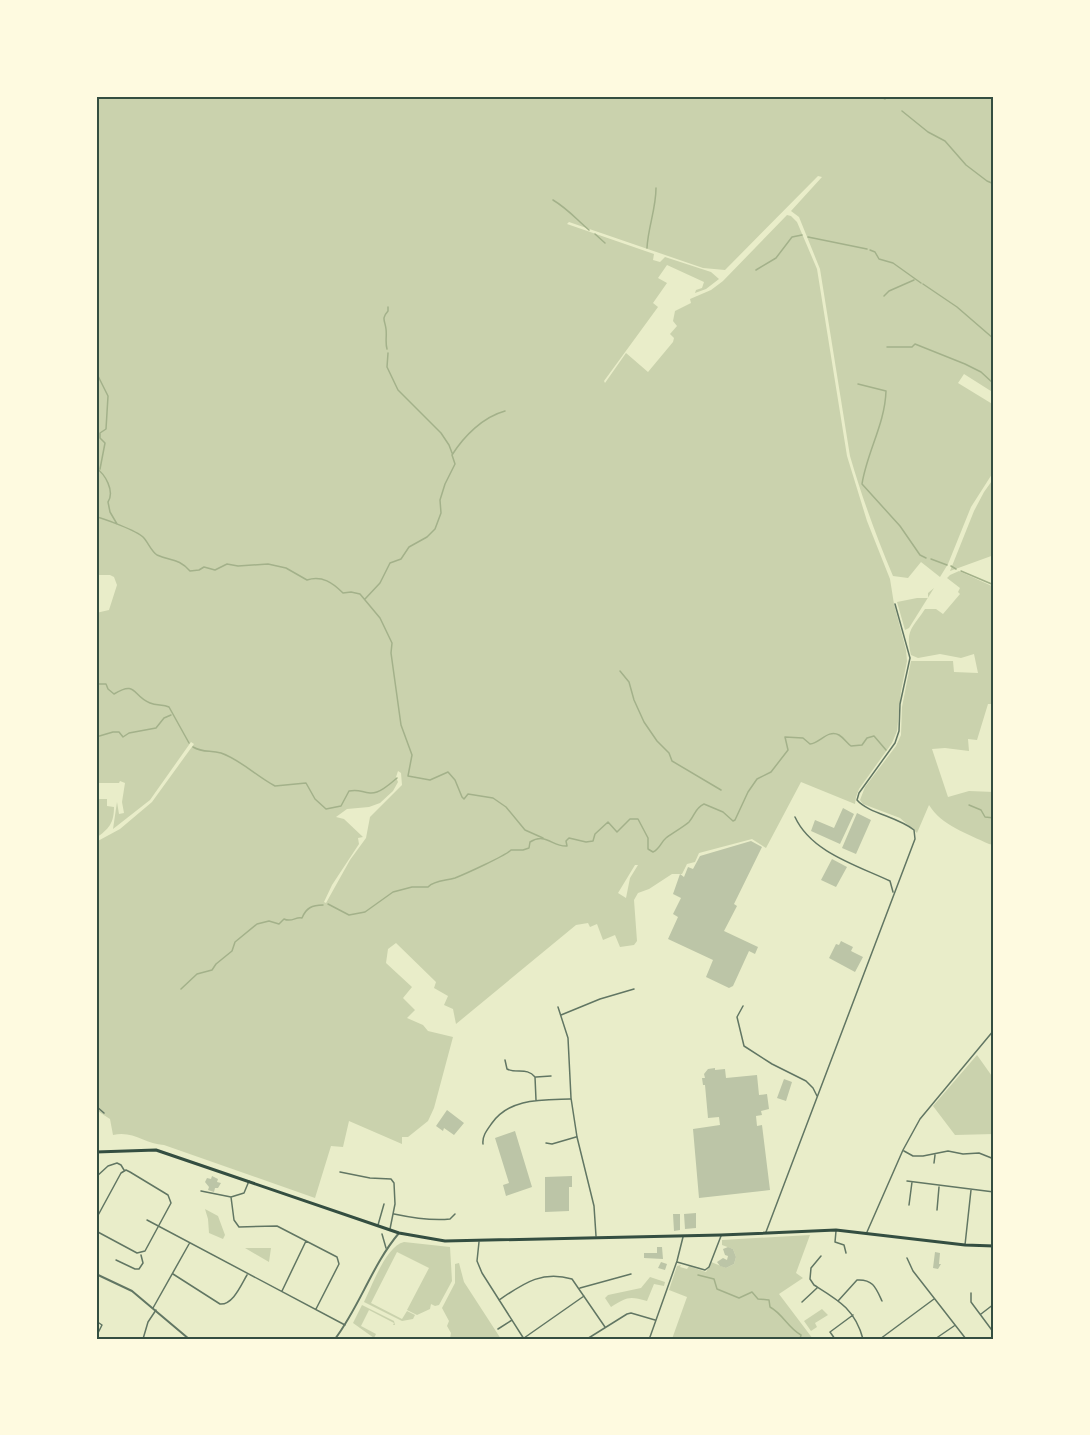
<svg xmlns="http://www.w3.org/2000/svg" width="1090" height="1435" font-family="'Exo 2',sans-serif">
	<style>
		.green { fill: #cad2ad; fill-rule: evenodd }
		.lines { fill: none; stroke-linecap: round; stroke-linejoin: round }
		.stream { stroke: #a3b18a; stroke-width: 1.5 }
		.building { fill: #bcc5a7 }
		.minor { stroke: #617663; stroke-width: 1.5 }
		.tertiary { stroke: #617663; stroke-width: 2 }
		.trunk { stroke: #344e41; stroke-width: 3 }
		.neatline { fill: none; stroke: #344e41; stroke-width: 2 }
	</style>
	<rect width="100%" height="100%" fill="#e9edc9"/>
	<path class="green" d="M96 96H994V393L964 374 958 383 994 405V471L971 507 948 564 940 577 921 562 908 578 893 576C876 536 862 497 850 456L820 269 799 217 791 211 822 177 818 176 725 270 703 268 569 222 567 224 654 254 653 260 660 262 665 257 711 272 719 279 706 289 695 293 696 290 702 288 704 282 667 265 658 278 667 283 653 303 658 307 604 381 605 383 626 353 648 372 673 342 674 338 670 334 677 326 673 321 675 311 691 303 690 299 711 290 723 281 787 215 791 216 797 222 817 269 847 456 867 521 890 579 894 604 906 650 907 661 901 691 897 731 892 743 859 789 856 797 855 804 801 782 766 848 752 839 699 853 695 862 687 864 682 874H672L649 889 638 893 634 900 637 941 634 945 620 947 615 935 603 940 597 924 590 927 588 923 576 925 456 1024 453 1009 444 1005 448 996 434 988 436 982 396 943 388 949 386 963 412 987 403 998 415 1010 407 1018 423 1025 428 1031 453 1037 434 1108 428 1121 408 1137H402V1144L349 1121 343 1147 331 1146 315 1198 164 1145C145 1144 133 1130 113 1135L110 1119 96 1110V842L120 829 152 802 194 744 191 742 150 800 113 829 117 802 119 814 124 813 122 802 125 783 120 781 119 783H96V613L109 610 117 585 114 577 110 575H96ZM398 771 401 773 402 785 370 817 366 838 350 860 326 903 324 902 332 885 359 844 358 838 363 837 344 819 336 817 347 809 369 807 380 803 393 791 398 782 396 777ZM635 865H638L630 878 626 898 618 893Z
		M994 478V555L950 571 974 511 984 492Z
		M959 571 994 587V704H988L977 740 968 739 969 751 945 748 932 749 948 797 969 791 994 792V845L989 844C968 834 941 825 929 805L917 833 900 818 863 804 860 800 865 787 896 746 901 735 902 707 911 661H953L954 672 978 673 974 654 961 658 940 654 918 658 911 655C905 630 912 629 925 609H936L943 614 960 594 958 592 960 588 947 578 950 575Z
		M934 588 909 628 905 630 897 602 917 598H928V593Z
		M96 799H107V806L114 807C114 823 109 829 96 838Z
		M977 1055 994 1079V1134L955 1135 933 1106Z
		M205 1209 218 1216 225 1235 223 1239 209 1233 208 1219Z
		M810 1235 796 1273 803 1278 779 1294 813 1339H672L687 1297 669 1290 677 1266 681 1265 680 1267 687 1269 689 1266 706 1272 711 1262 726 1268 734 1264 736 1257 733 1249 722 1245V1240Z
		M404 1242 450 1247 452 1281 439 1305 435 1306 431 1304 430 1309 417 1315 407 1310 429 1268 397 1252 371 1303 402 1319 407 1311 415 1315 413 1319 402 1321 364 1302C372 1286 386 1246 404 1242Z
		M245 1248H271L269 1262Z
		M459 1263 464 1282 501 1339H450L451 1333 447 1326 449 1321 442 1308 455 1283V1264Z
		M650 1277 665 1282 664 1286 654 1284 647 1301C629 1296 627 1297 611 1307L605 1298 608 1295 641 1288Z
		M362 1305 394 1321 395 1325H393L394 1323 369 1310 361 1326 376 1334 374 1338 353 1323Z
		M822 1309 828 1315 815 1323 817 1327 811 1331 804 1321Z"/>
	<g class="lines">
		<path class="stream" d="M880 96 885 99
			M902 111 928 132 945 141 966 165 987 181 994 184
			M553 200C568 209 576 219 589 230
			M595 234 605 243
			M808 237 867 249
			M647 248C648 227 656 209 656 188
			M870 250 875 252 879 259 893 263 921 283
			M756 270 776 258 792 237 802 235
			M923 284 957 307 994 339
			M884 296 889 291 914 280
			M887 347H912L915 344 965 364 981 372 994 384
			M387 349C385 342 387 336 386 329 385 320 381 319 388 311V307
			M388 353 387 367 398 390 441 433 449 445 452 453
			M96 372 108 396 106 429 100 433V438L105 443 100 469
			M858 384 886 391C885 424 867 452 862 484L900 526 920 555 926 558
			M96 468C105 474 115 491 108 502L110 512 117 524
			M96 517C103 518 137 531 143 537 148 542 151 551 157 555 170 561 179 558 190 571L199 570 204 567 215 570 227 564 238 566 268 564 286 568 307 580C322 575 333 583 343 593L351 592 360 594 380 618 392 643 391 653 401 725 412 755 408 776 430 780 448 772 455 780 462 797 464 799 468 794 493 798 506 807 525 830 543 838
			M931 559 947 565
			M951 566 956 569
			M961 571 994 585
			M365 599 380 583 390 563 401 559 409 547 427 537 435 529 441 513 440 500 445 484 455 464 452 455C464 436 483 417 505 411
			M620 671 629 682 634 700 644 722 657 741 669 753 672 761 721 790
			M96 684H106L108 689 114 694C137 680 132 696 150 703 157 706 163 704 169 707L189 743
			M96 737 113 732H119L123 737 129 733 156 728 164 718 171 715
			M193 747C203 753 210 750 221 753 241 760 256 776 275 786L306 783 315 799 326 809 341 806 349 791C359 789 361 792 370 793 379 794 390 784 397 778
			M969 805 981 810 985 817 994 818
			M328 904 349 915 365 912 393 892 412 887H428C435 880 446 881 455 878 465 874 505 856 511 850H523L529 848 530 842C546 832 552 847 567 846L566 841 569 838 586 842 593 841 595 834 608 822 617 832 630 819H638L648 838V849L653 852C660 849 661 842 666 838 670 835 686 825 689 822 695 815 695 808 704 804L723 812 733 821 735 820 748 792 757 779 771 772 788 750 785 737 803 738 810 744C820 743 828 729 839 735 844 738 847 743 851 746L862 745 867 738 874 736 886 750
			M181 989 197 974 212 970 216 964 232 951 235 942 257 924 269 921 279 924 284 919C292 923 296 916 302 918 306 908 312 905 323 905
			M698 1275 714 1279 717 1289 739 1298 752 1292 758 1299 769 1300 770 1307C783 1314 788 1328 801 1335L800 1339"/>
	</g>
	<path class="building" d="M843 808 854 814 840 844 811 831 815 820 834 828Z
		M857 813 871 820 856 854 842 848Z
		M751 841 762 847 734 904 737 906 724 931 758 947 755 954 749 951 733 986 729 988 706 977 713 960 668 939 678 917 673 914 681 898 673 894 680 874 684 877 688 867 693 869 700 856Z
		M832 859 847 867 836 887 821 880Z
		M841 941 853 947 851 951 863 957 855 972 829 958 836 944 839 945Z
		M715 1068V1070L725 1069 726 1078 757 1075 759 1095 767 1094 769 1109 761 1111 762 1115 756 1116 757 1126 762 1125 770 1190 699 1198 693 1129 720 1125 719 1117 708 1118 705 1085H703L702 1078H705L704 1074 708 1069Z
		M784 1079 792 1082 786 1101 777 1098Z
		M447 1110 464 1123 454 1135 444 1128 443 1131 436 1126Z
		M515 1131 532 1187 506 1196 503 1185 509 1183 495 1138Z
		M212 1176 218 1179 217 1182 221 1183 218 1188H215L214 1192 208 1190 209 1187 205 1182 207 1178 211 1179Z
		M572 1176V1187H569V1211L545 1212V1177Z
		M696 1213V1228L685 1229 684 1214Z
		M673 1214H680V1230L674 1231Z
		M657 1247H662L663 1259 644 1258V1253H657Z
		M728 1247 733 1249 736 1257 734 1264 726 1268 720 1266 717 1262 723 1258 727 1260 728 1256 725 1255 723 1249Z
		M935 1252 940 1253 939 1264H941L938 1269 933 1268Z
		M661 1262 667 1264 665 1270 658 1268Z"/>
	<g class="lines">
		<path class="minor" d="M795 817C811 852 856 865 890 881L893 892
			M743 1006 737 1017 744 1046 772 1064 806 1081 813 1088 817 1096
			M558 1007 568 1038 571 1098 577 1137 594 1206 596 1236
			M561 1015 600 999 634 989
			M505 1060 507 1069C517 1074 527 1067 535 1077L536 1100
			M536 1077 551 1076
			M96 1106 104 1113
			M546 1143 552 1144 576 1137
			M483 1144C482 1136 487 1130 492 1123 510 1098 541 1100 570 1099
			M904 1151 913 1156H923L948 1151 963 1154 979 1153 994 1159
			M934 1163 935 1155
			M340 1172 370 1178 391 1179 394 1183 395 1204 390 1229
			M96 1177 108 1166 117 1163 121 1165 124 1170
			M907 1181 994 1192
			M201 1191 231 1197 244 1193 249 1181
			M231 1197 234 1220 239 1227 277 1226 337 1257 339 1264 316 1309
			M909 1205 912 1182
			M937 1210 939 1187
			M394 1214C413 1218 431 1221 450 1219L455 1214
			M96 1219 121 1173 126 1170 130 1172 168 1195 171 1203 145 1251 137 1253 96 1231
			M147 1220 345 1325
			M378 1225 384 1204
			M836 1231 835 1242 844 1245 846 1253
			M766 1232 915 839 914 830C898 817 868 813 857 800L859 793 895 743 899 731 900 704 910 658 895 604
			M867 1232 903 1150 920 1119 994 1030
			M382 1234 386 1248
			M479 1242 477 1261 482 1273 524 1339
			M965 1245 971 1190
			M821 1256 811 1268 810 1279 814 1285C838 1300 855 1309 863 1339
			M907 1258 913 1271 966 1339
			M116 1260 135 1269H139L143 1263 141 1255
			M677 1262 705 1270 709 1267 721 1236
			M173 1274 220 1304C233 1305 241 1285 247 1275
			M580 1288 631 1274
			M282 1291 306 1241
			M971 1293V1302L994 1333
			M499 1300C523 1284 541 1270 572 1279L605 1327
			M838 1301 857 1280C873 1279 876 1288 882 1301
			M802 1302 817 1288
			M153 1308 189 1244
			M981 1314 994 1304
			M96 1321 102 1325 96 1337
			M498 1329 512 1320
			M524 1338 584 1296
			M143 1339 148 1322 156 1310
			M587 1339 627 1314 631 1313 655 1320
			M648 1339 650 1337 677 1261 683 1237
			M835 1339 830 1332 853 1315
			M880 1339 934 1299
			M935 1339 954 1326"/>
		<path class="tertiary" d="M96 1274 132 1291 189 1339
			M335 1339C360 1306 372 1265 399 1233"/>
		<path class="trunk" d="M96 1152 156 1150 399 1233 445 1241 721 1235 836 1230 965 1245 994 1246"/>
	</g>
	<rect width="1090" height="1435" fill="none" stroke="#fefae0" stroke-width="195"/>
	<rect x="98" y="98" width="894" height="1240" class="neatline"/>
</svg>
